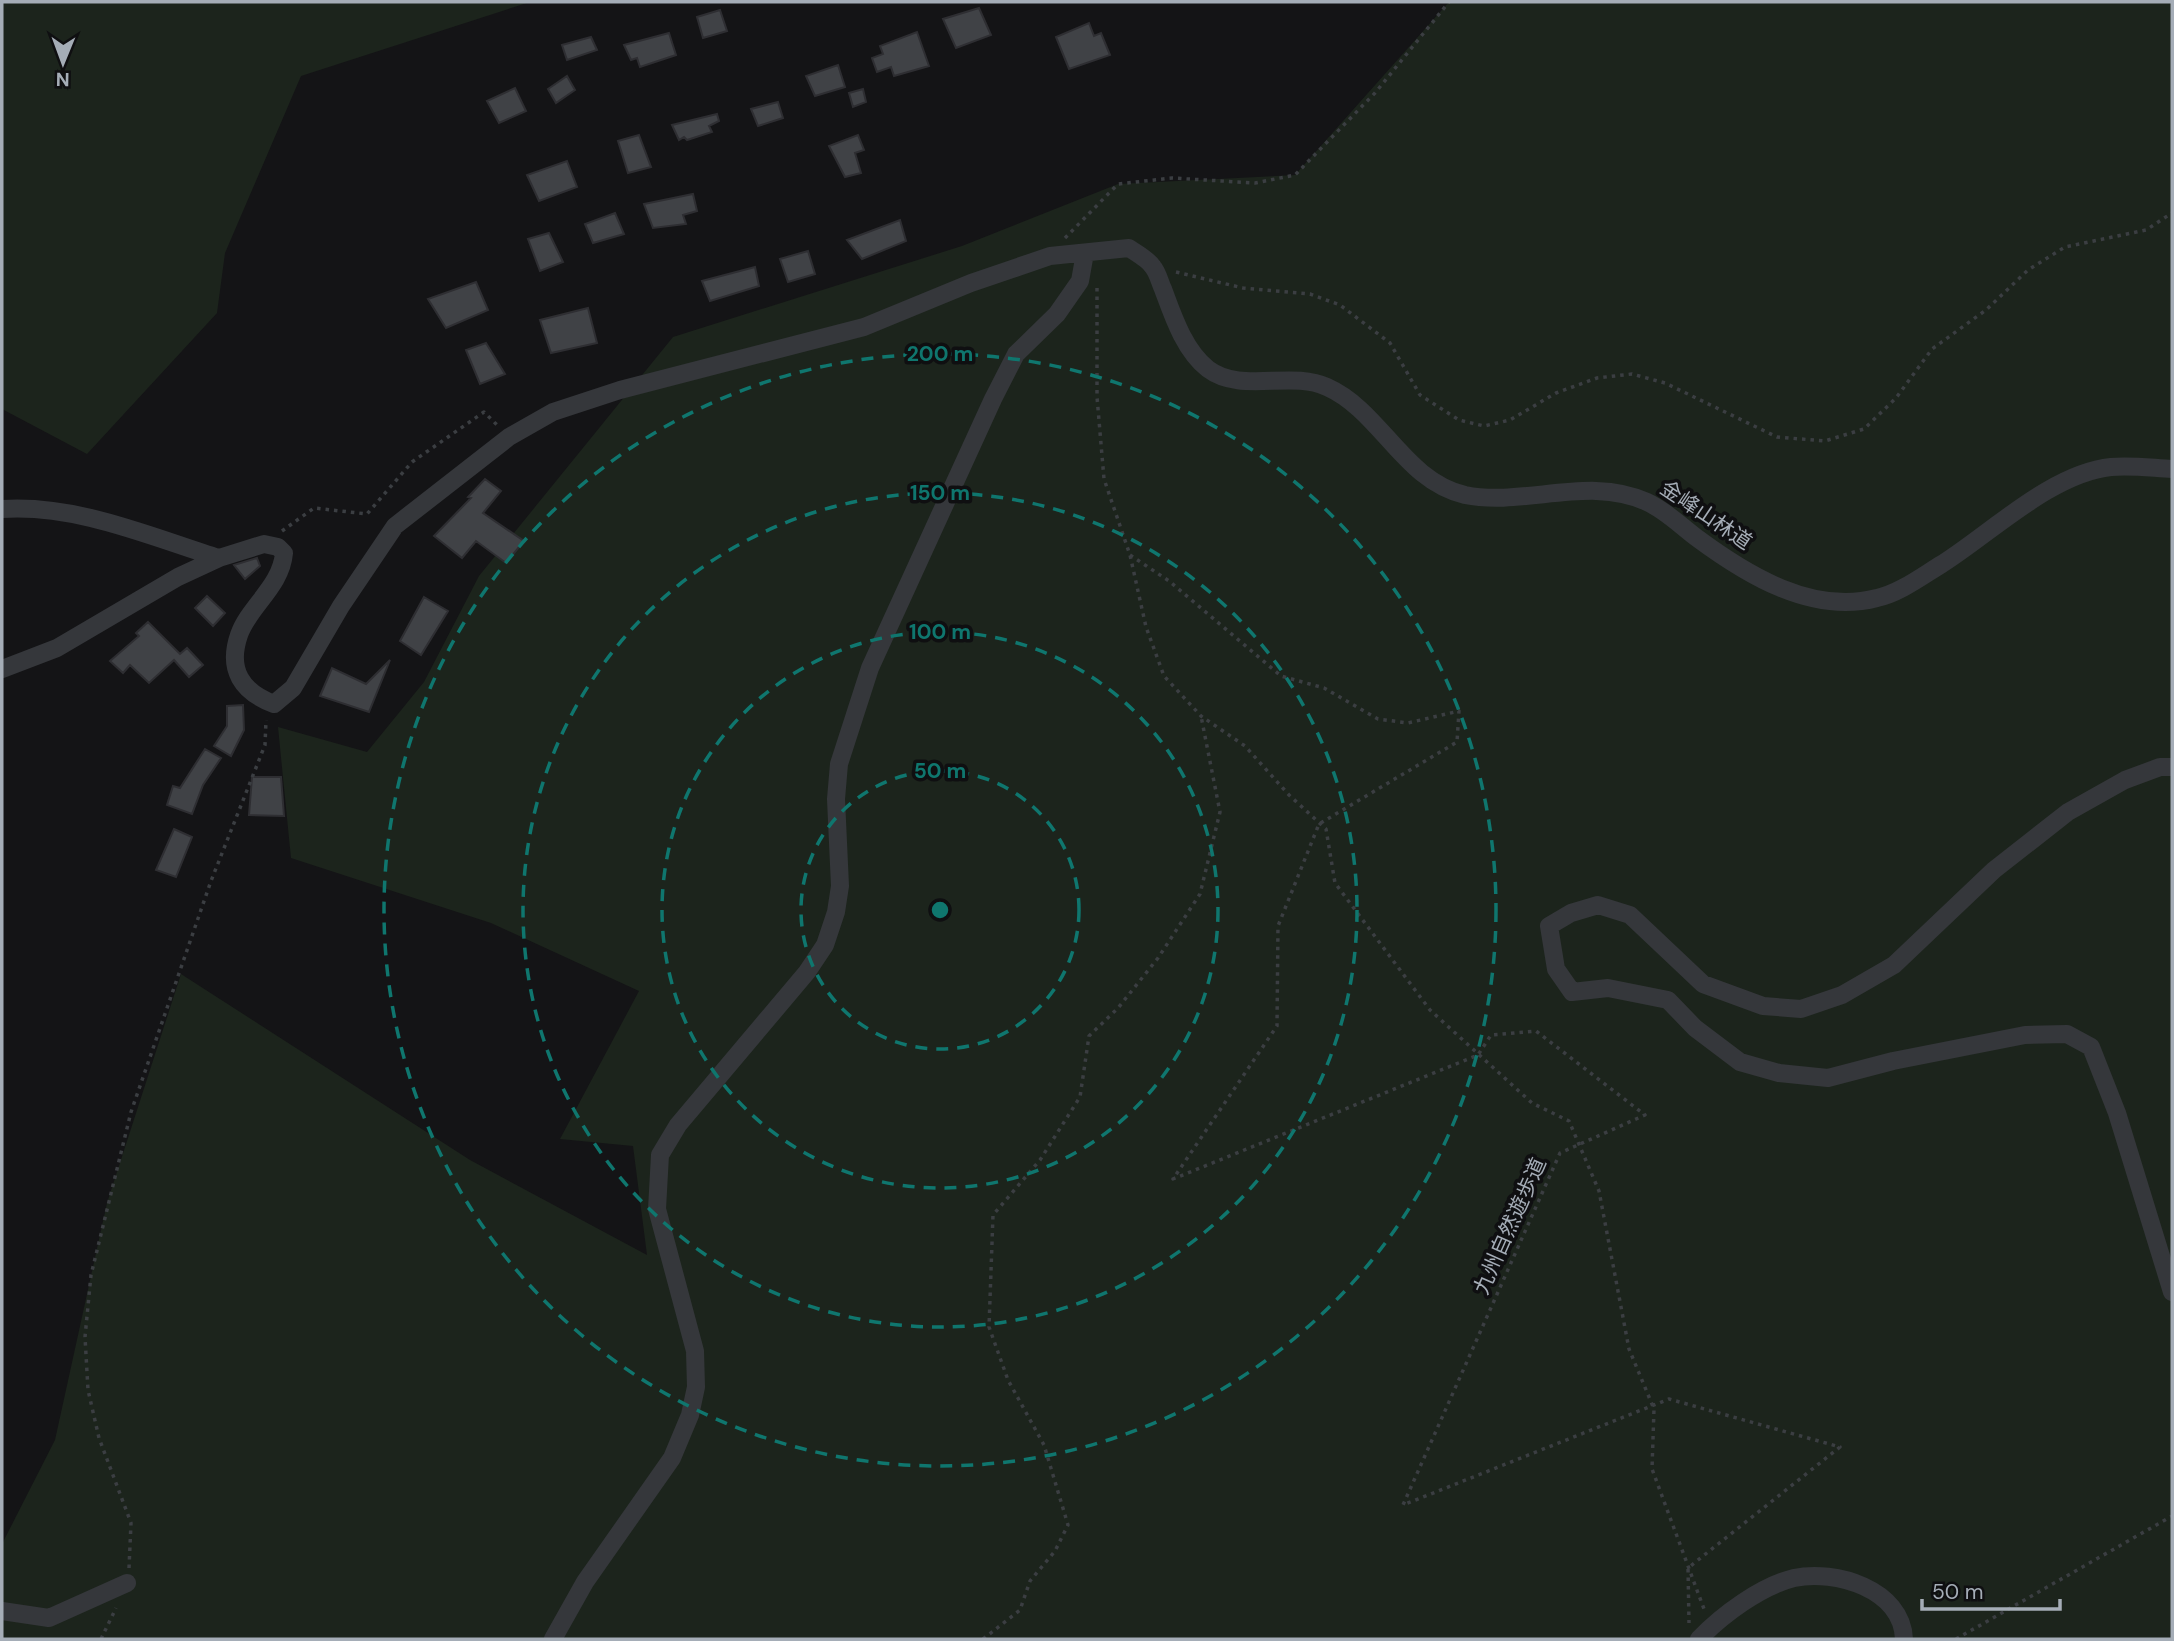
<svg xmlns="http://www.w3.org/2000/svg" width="2174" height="1641" font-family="'DM Sans','Noto Sans JP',sans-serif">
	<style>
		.green { fill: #1c241c }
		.building { fill: #404246; stroke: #2e2e32; stroke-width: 2 }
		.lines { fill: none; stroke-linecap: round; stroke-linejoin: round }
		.path { stroke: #3b3e42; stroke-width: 3.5; stroke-dasharray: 3.5 5; stroke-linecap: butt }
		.street { stroke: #35373b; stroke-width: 18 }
		.ring { fill: none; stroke: #0f766e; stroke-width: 3.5; stroke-dasharray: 12 9 }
		.labels { text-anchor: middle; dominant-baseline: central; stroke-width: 7; stroke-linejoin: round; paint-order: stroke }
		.street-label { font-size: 21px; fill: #a5adb7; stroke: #0f0f11 }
		.centre { fill: #0f766e; stroke: #0f0f11; stroke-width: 3.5 }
		.ring-label { font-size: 21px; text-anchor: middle; font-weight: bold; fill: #0f766e; stroke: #0f0f11; stroke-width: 7; stroke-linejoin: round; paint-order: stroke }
	</style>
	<rect width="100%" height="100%" fill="#141416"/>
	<path class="green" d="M2 2H530L301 76 225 253 217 313 87 454 2 409Z
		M1449 2H2172V1639H2V1544L55 1440 107 1203 181 974 470 1160 647 1255 633 1146 560 1139 639 991 491 923 291 858 278 727 367 752 424 682 479 576 673 337 962 246 1118 184 1295 175Z"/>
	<path class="building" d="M979 8 991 35 956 48 943 19Z
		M720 10 727 31 703 38 697 17Z
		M1089 23 1094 36 1101 33 1110 55 1069 69 1056 37Z
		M917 32 929 66 894 76 891 67 877 72 872 58 883 54 880 46Z
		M669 33 676 55 640 67 637 58 631 60 624 45Z
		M591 37 597 50 567 60 562 45Z
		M838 65 845 87 815 96 806 76Z
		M567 76 575 90 556 103 548 89Z
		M515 88 526 111 499 123 487 101Z
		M863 89 866 102 853 107 849 93Z
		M778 102 783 118 758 126 751 109Z
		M717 114 719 121 709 126 712 132 687 140 684 137 679 140 672 125Z
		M639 135 651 167 628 173 618 141Z
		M858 135 864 150 855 153 861 173 845 177 829 146Z
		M567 161 577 187 539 201 527 175Z
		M693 194 697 211 683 215 686 224 653 228 644 204Z
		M615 213 624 234 593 243 585 224Z
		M900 220 906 241 862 259 847 240Z
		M549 233 563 262 540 271 528 239Z
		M808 251 815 274 788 282 780 259Z
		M755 267 759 286 710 301 702 281Z
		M476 282 488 310 446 328 428 299Z
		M588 308 597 343 551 353 540 320Z
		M486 343 505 374 480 384 466 350Z
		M485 479 501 491 483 513 524 541 506 563 476 541 462 558 434 536 471 498 468 497Z
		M257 558 260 566 245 579 234 565Z
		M207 596 225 613 213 626 195 608Z
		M424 597 448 611 421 655 400 641Z
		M148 622 180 654 187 648 203 665 189 677 174 660 149 683 130 665 123 673 110 661 139 636 136 633Z
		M390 660 369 712 320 696 332 668 366 684Z
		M243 705 244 730 231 756 214 746 227 726V706Z
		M205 749 221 758 203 785 192 814 167 805 173 786 180 788Z
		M252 777H281L284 816 249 815Z
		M174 829 192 837 176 877 156 870Z"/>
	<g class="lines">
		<path class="path" d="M1065 238 1118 184 1172 178 1255 183 1295 175 1375 93 1449 2
			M1176 272 1243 288 1310 294 1340 305 1390 343 1420 395 1459 420 1484 426 1510 420 1556 393 1597 378 1632 374 1665 383 1777 437 1825 441 1864 429 1896 398 1932 349 1986 310 2028 270 2065 247 2146 230 2172 213
			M1097 288V397L1104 479 1130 555 1146 627 1164 676 1201 716 1245 746 1289 795 1326 829 1335 883 1430 1010 1532 1103 1569 1121 1599 1191 1629 1349 1654 1409 1652 1469 1704 1609
			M282 531 314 508 367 514 412 462 484 412 498 426
			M1130 555 1169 581 1281 676 1324 688 1378 719 1408 723 1459 711 1457 742 1319 824 1278 926 1277 1026 1173 1179 1478 1055 1491 1035 1536 1031 1645 1115 1560 1153 1403 1505 1669 1399 1840 1447 1688 1568 1689 1623
			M129 1568 131 1523 99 1438 88 1390 85 1337 91 1275 131 1112 211 881 265 745 266 720
			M101 1639 116 1608
			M983 1639 1020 1610 1030 1581 1055 1551 1068 1525 1044 1445 1008 1380 989 1327 993 1215 1040 1160 1080 1097 1089 1036 1118 1008 1158 958 1200 894 1220 812 1201 716
			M1956 1639 2172 1516"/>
		<path class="street" d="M2 509C76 504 149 536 219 558
			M2 669 57 648 178 577 219 558 264 544 278 547 284 553C281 587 249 606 239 635 227 670 242 692 274 704L293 688 341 606 395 526 509 437 553 412 620 390 864 327 971 283 1050 256 1129 248C1136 253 1148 259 1153 267 1158 273 1160 283 1163 289 1173 316 1184 350 1208 369 1241 394 1291 370 1327 387 1381 411 1404 481 1465 495 1524 507 1590 475 1647 502 1665 510 1681 526 1697 538 1747 575 1812 615 1877 598 1900 593 1922 576 1942 564 1991 533 2052 473 2111 467 2130 465 2152 468 2172 469
			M2172 767H2160L2125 780 2068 812 1994 870 1894 965 1842 995 1801 1009 1763 1006 1703 984 1630 915 1598 905 1571 913 1549 926 1556 969 1572 992 1608 988 1668 1000 1695 1028 1740 1062 1779 1073 1828 1078 1893 1061 2025 1035 2067 1034 2091 1047 2117 1113 2172 1292
			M2 1611 49 1618 127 1583
			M553 1639 585 1582 672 1458 690 1415 696 1387 695 1351 657 1209 660 1155 678 1125 807 972 825 945 836 912 840 886 836 799 839 764 870 668 993 399 1016 354 1057 314 1080 281 1085 253
			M1699 1639C1722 1615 1761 1586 1794 1578 1835 1569 1902 1589 1904 1639"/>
	</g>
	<g class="ring">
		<circle cx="940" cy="910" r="139"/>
		<circle cx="940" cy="910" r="278"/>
		<circle cx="940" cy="910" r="417"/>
		<circle cx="940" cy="910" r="556"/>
	</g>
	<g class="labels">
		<g class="street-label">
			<text transform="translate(1706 515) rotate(34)">金峰山林道</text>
			<text transform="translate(1510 1226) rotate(-66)">九州自然遊歩道</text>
		</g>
	</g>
	<circle cx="940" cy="910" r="10" class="centre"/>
	<g class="ring-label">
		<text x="940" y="361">200 m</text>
		<text x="940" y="500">150 m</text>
		<text x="940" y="639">100 m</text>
		<text x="940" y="778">50 m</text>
	</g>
	<rect width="2174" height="1641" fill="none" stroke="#a5adb7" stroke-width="7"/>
	<g transform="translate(63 63) rotate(181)" stroke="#0f0f11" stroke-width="5" paint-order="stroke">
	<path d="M0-5L12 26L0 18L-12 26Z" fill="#a5adb7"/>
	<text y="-10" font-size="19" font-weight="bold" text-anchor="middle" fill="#a5adb7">N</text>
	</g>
	<path d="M1922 1599v10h138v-10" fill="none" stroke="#a5adb7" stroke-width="3.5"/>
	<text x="1932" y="1599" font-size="21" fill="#a5adb7" stroke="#0f0f11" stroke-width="5" paint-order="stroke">50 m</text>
</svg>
